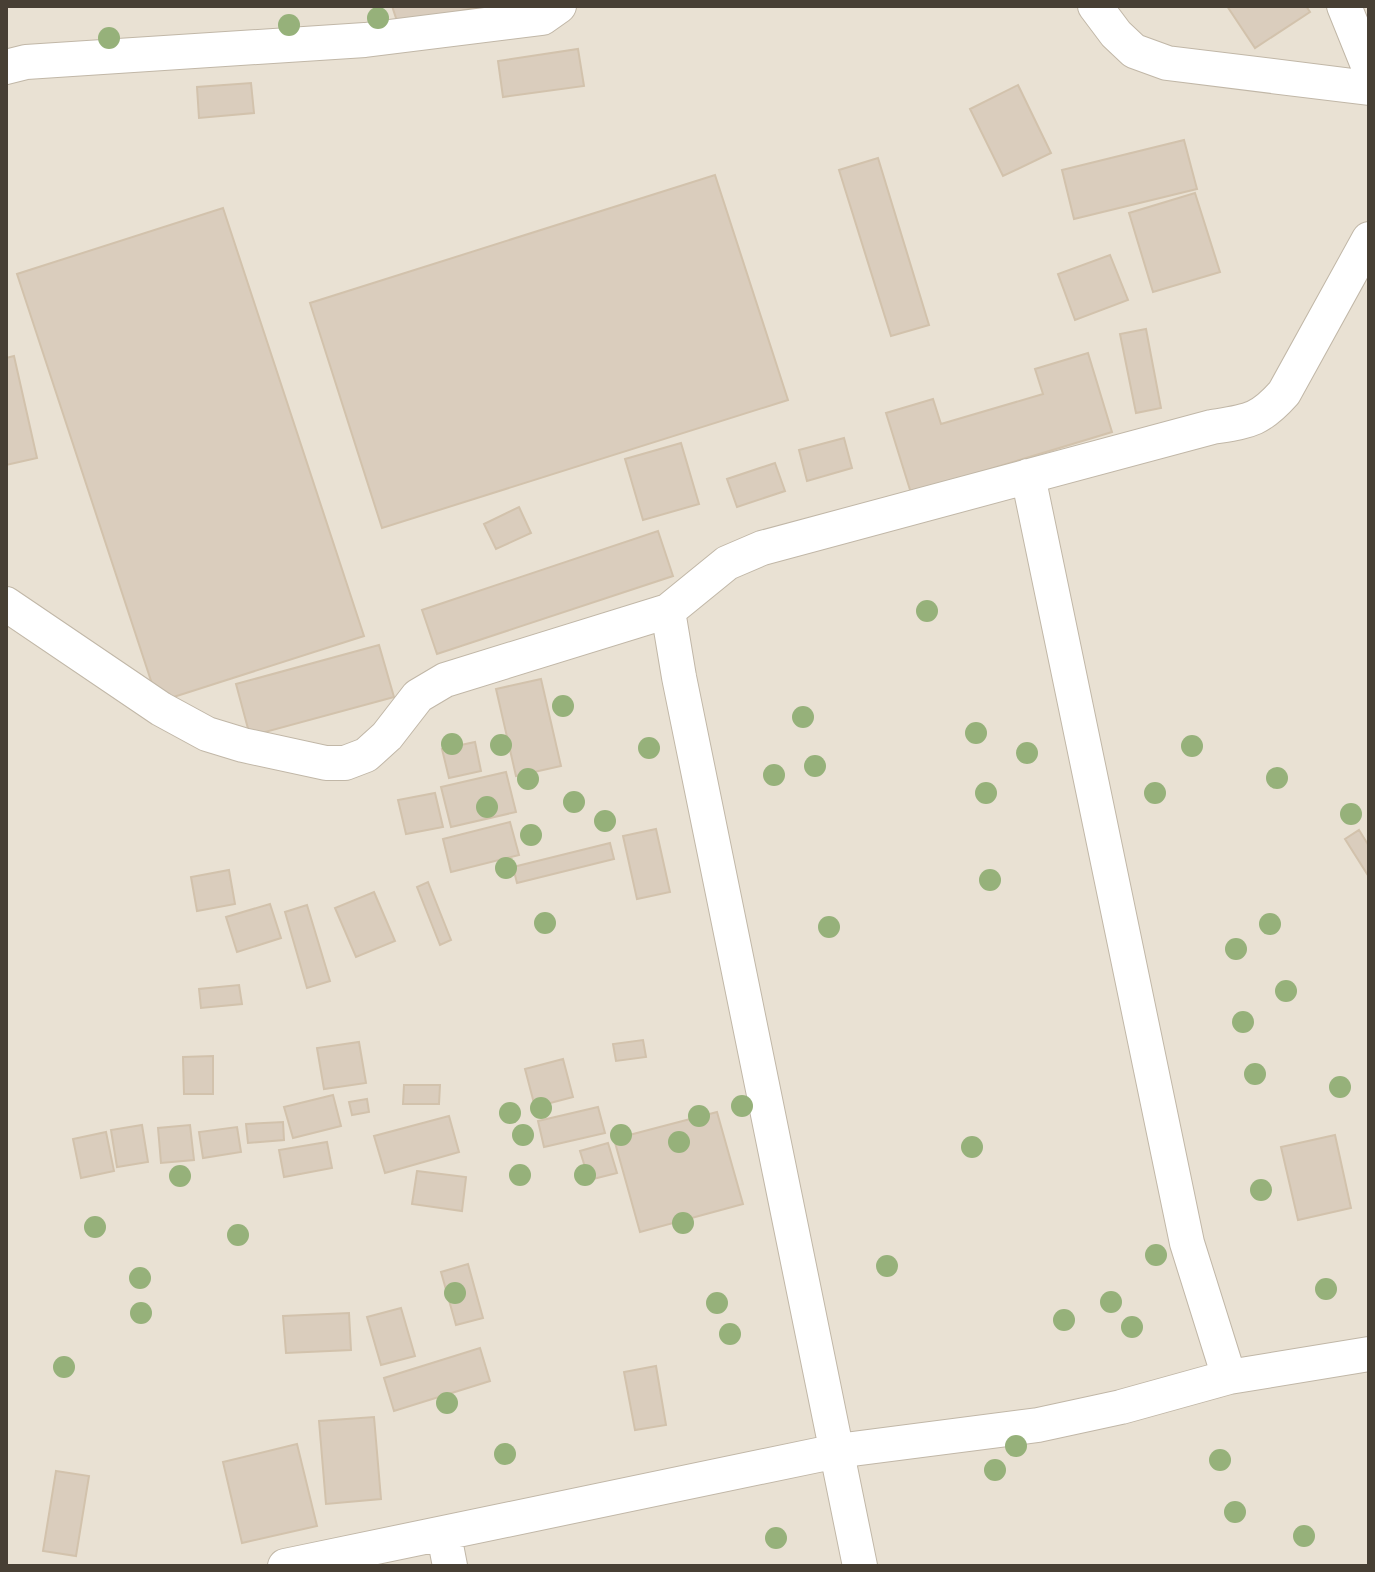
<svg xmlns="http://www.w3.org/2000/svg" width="1375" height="1572" font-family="'Space Grotesk',sans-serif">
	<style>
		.residential { fill: #e9e1d3 }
		.building { fill: #dacdbd; stroke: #d2c2ac; stroke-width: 2 }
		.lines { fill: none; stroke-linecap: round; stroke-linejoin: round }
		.minor-casing { stroke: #c1b7a7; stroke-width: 36 }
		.minor { stroke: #fff; stroke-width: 34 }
		.tree { fill: #96b17a }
	</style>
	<rect width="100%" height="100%" fill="#f4efe5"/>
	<path class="residential" d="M6 6H1369V1566H6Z"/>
	<path class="building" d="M392 6H485L398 24Z
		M1227 6H1306L1310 12 1255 48Z
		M578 49 584 86 503 97 498 61Z
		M251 83 254 113 199 118 197 87Z
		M1018 85 1051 153 1003 176 970 109Z
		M1184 140 1197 189 1074 219 1062 170Z
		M878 158 929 325 891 336 839 170Z
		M715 175 788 400 382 528 310 303Z
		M1195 193 1220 272 1153 292 1129 213Z
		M223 208 364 636 158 702 17 274Z
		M1110 255 1128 300 1075 320 1058 274Z
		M1146 329 1161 408 1136 413 1120 334Z
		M1088 353 1112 432 911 493 886 413 933 399 941 424 1043 394 1035 369Z
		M14 356 37 458 6 465V358Z
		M844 438 852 468 807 481 799 450Z
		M681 443 699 504 643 520 625 459Z
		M775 463 785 491 737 507 727 479Z
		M519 507 531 533 496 549 484 524Z
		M658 531 673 576 437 654 422 610Z
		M379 645 394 697 250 736 236 684Z
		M541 679 561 766 516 776 496 689Z
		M475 742 481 771 449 778 442 749Z
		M506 772 516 812 451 827 441 787Z
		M435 793 443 827 406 834 398 800Z
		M510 822 519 855 451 872 443 839Z
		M656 829 670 892 637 899 623 836Z
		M1359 830 1369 846V877L1345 839Z
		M610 843 614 859 517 883 513 867Z
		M229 870 235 904 197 911 191 877Z
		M428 882 451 940 440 945 417 887Z
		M374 892 395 941 356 957 335 908Z
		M270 904 281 938 237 952 226 917Z
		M307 905 330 981 307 988 285 912Z
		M239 985 242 1004 201 1008 199 989Z
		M643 1040 646 1057 616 1061 613 1044Z
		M359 1042 366 1083 324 1089 317 1048Z
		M213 1056V1094H184L183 1057Z
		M563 1059 573 1097 535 1107 525 1069Z
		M404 1085H440L439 1104H403Z
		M333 1095 341 1126 293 1138 284 1107Z
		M367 1099 369 1112 352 1115 349 1102Z
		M598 1107 605 1133 544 1147 538 1121Z
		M717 1112 743 1204 640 1232 614 1139Z
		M449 1116 459 1152 385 1173 374 1136Z
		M283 1122 284 1140 248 1143 246 1124Z
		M142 1125 148 1162 117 1167 111 1130Z
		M190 1125 194 1160 161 1163 158 1128Z
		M237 1127 241 1152 203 1158 199 1132Z
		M106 1132 114 1171 81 1178 73 1139Z
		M1335 1135 1351 1208 1298 1220 1281 1147Z
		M327 1142 332 1168 284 1177 279 1150Z
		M608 1143 617 1173 589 1180 580 1151Z
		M417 1171 466 1177 462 1211 412 1204Z
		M468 1264 483 1318 456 1325 441 1272Z
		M401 1308 415 1356 381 1365 367 1317Z
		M349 1313 351 1350 286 1353 283 1316Z
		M480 1348 490 1381 394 1411 384 1378Z
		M656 1366 666 1425 635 1430 624 1372Z
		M374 1417 381 1499 326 1504 319 1421Z
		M297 1444 317 1526 242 1543 223 1462Z
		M56 1471 89 1476 76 1556 43 1551Z"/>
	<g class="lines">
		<defs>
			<path id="minor" d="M1095 6 1116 34 1134 51 1167 63 1369 88
				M1344 6 1369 68
				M6 67 26 62 365 40 542 18 559 6
				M1028 476 1187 1243 1229 1377
				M6 604 161 709 207 734 243 745 326 763H345L366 755 387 736 418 696 445 680 668 611 727 563 762 548 1212 427C1249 421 1259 421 1284 393L1369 239
				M668 611 679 677 860 1566
				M444 1535 450 1566
				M285 1566 837 1451 1038 1425 1121 1407 1229 1377 1369 1354"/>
		</defs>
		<use href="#minor" class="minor-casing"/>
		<use href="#minor" class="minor"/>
	</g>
	<g class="tree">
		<circle cx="378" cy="18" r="11"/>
		<circle cx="289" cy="25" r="11"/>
		<circle cx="109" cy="38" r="11"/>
		<circle cx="927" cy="611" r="11"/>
		<circle cx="563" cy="706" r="11"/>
		<circle cx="803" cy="717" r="11"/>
		<circle cx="976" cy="733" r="11"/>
		<circle cx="452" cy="744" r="11"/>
		<circle cx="501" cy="745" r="11"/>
		<circle cx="1192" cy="746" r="11"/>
		<circle cx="649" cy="748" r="11"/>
		<circle cx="1027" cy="753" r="11"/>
		<circle cx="815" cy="766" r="11"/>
		<circle cx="774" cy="775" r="11"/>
		<circle cx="1277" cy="778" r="11"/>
		<circle cx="528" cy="779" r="11"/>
		<circle cx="986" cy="793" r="11"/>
		<circle cx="1155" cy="793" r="11"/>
		<circle cx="574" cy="802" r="11"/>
		<circle cx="487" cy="807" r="11"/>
		<circle cx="1351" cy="814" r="11"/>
		<circle cx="605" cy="821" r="11"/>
		<circle cx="531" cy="835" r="11"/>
		<circle cx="506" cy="868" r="11"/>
		<circle cx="990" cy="880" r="11"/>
		<circle cx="545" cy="923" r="11"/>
		<circle cx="1270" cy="924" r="11"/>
		<circle cx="829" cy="927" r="11"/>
		<circle cx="1236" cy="949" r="11"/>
		<circle cx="1286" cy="991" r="11"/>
		<circle cx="1243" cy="1022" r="11"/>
		<circle cx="1255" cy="1074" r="11"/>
		<circle cx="1340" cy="1087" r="11"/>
		<circle cx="742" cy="1106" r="11"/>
		<circle cx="541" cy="1108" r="11"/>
		<circle cx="510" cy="1113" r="11"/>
		<circle cx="699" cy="1116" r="11"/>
		<circle cx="523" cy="1135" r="11"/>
		<circle cx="621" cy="1135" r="11"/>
		<circle cx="679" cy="1142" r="11"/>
		<circle cx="972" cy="1147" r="11"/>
		<circle cx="520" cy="1175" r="11"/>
		<circle cx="585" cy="1175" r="11"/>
		<circle cx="180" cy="1176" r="11"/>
		<circle cx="1261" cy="1190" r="11"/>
		<circle cx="683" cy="1223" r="11"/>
		<circle cx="95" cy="1227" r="11"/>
		<circle cx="238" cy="1235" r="11"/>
		<circle cx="1156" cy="1255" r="11"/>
		<circle cx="887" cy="1266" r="11"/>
		<circle cx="140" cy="1278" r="11"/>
		<circle cx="1326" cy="1289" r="11"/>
		<circle cx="455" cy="1293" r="11"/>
		<circle cx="1111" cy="1302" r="11"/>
		<circle cx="717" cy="1303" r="11"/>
		<circle cx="141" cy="1313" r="11"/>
		<circle cx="1064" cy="1320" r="11"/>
		<circle cx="1132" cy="1327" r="11"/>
		<circle cx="730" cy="1334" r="11"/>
		<circle cx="64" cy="1367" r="11"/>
		<circle cx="447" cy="1403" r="11"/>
		<circle cx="1016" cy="1446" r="11"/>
		<circle cx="505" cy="1454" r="11"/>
		<circle cx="1220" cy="1460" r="11"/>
		<circle cx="995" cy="1470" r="11"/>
		<circle cx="1235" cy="1512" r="11"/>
		<circle cx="1304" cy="1536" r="11"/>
		<circle cx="776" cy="1538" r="11"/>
	</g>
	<rect width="1375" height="1572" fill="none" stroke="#473f34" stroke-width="16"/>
</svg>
